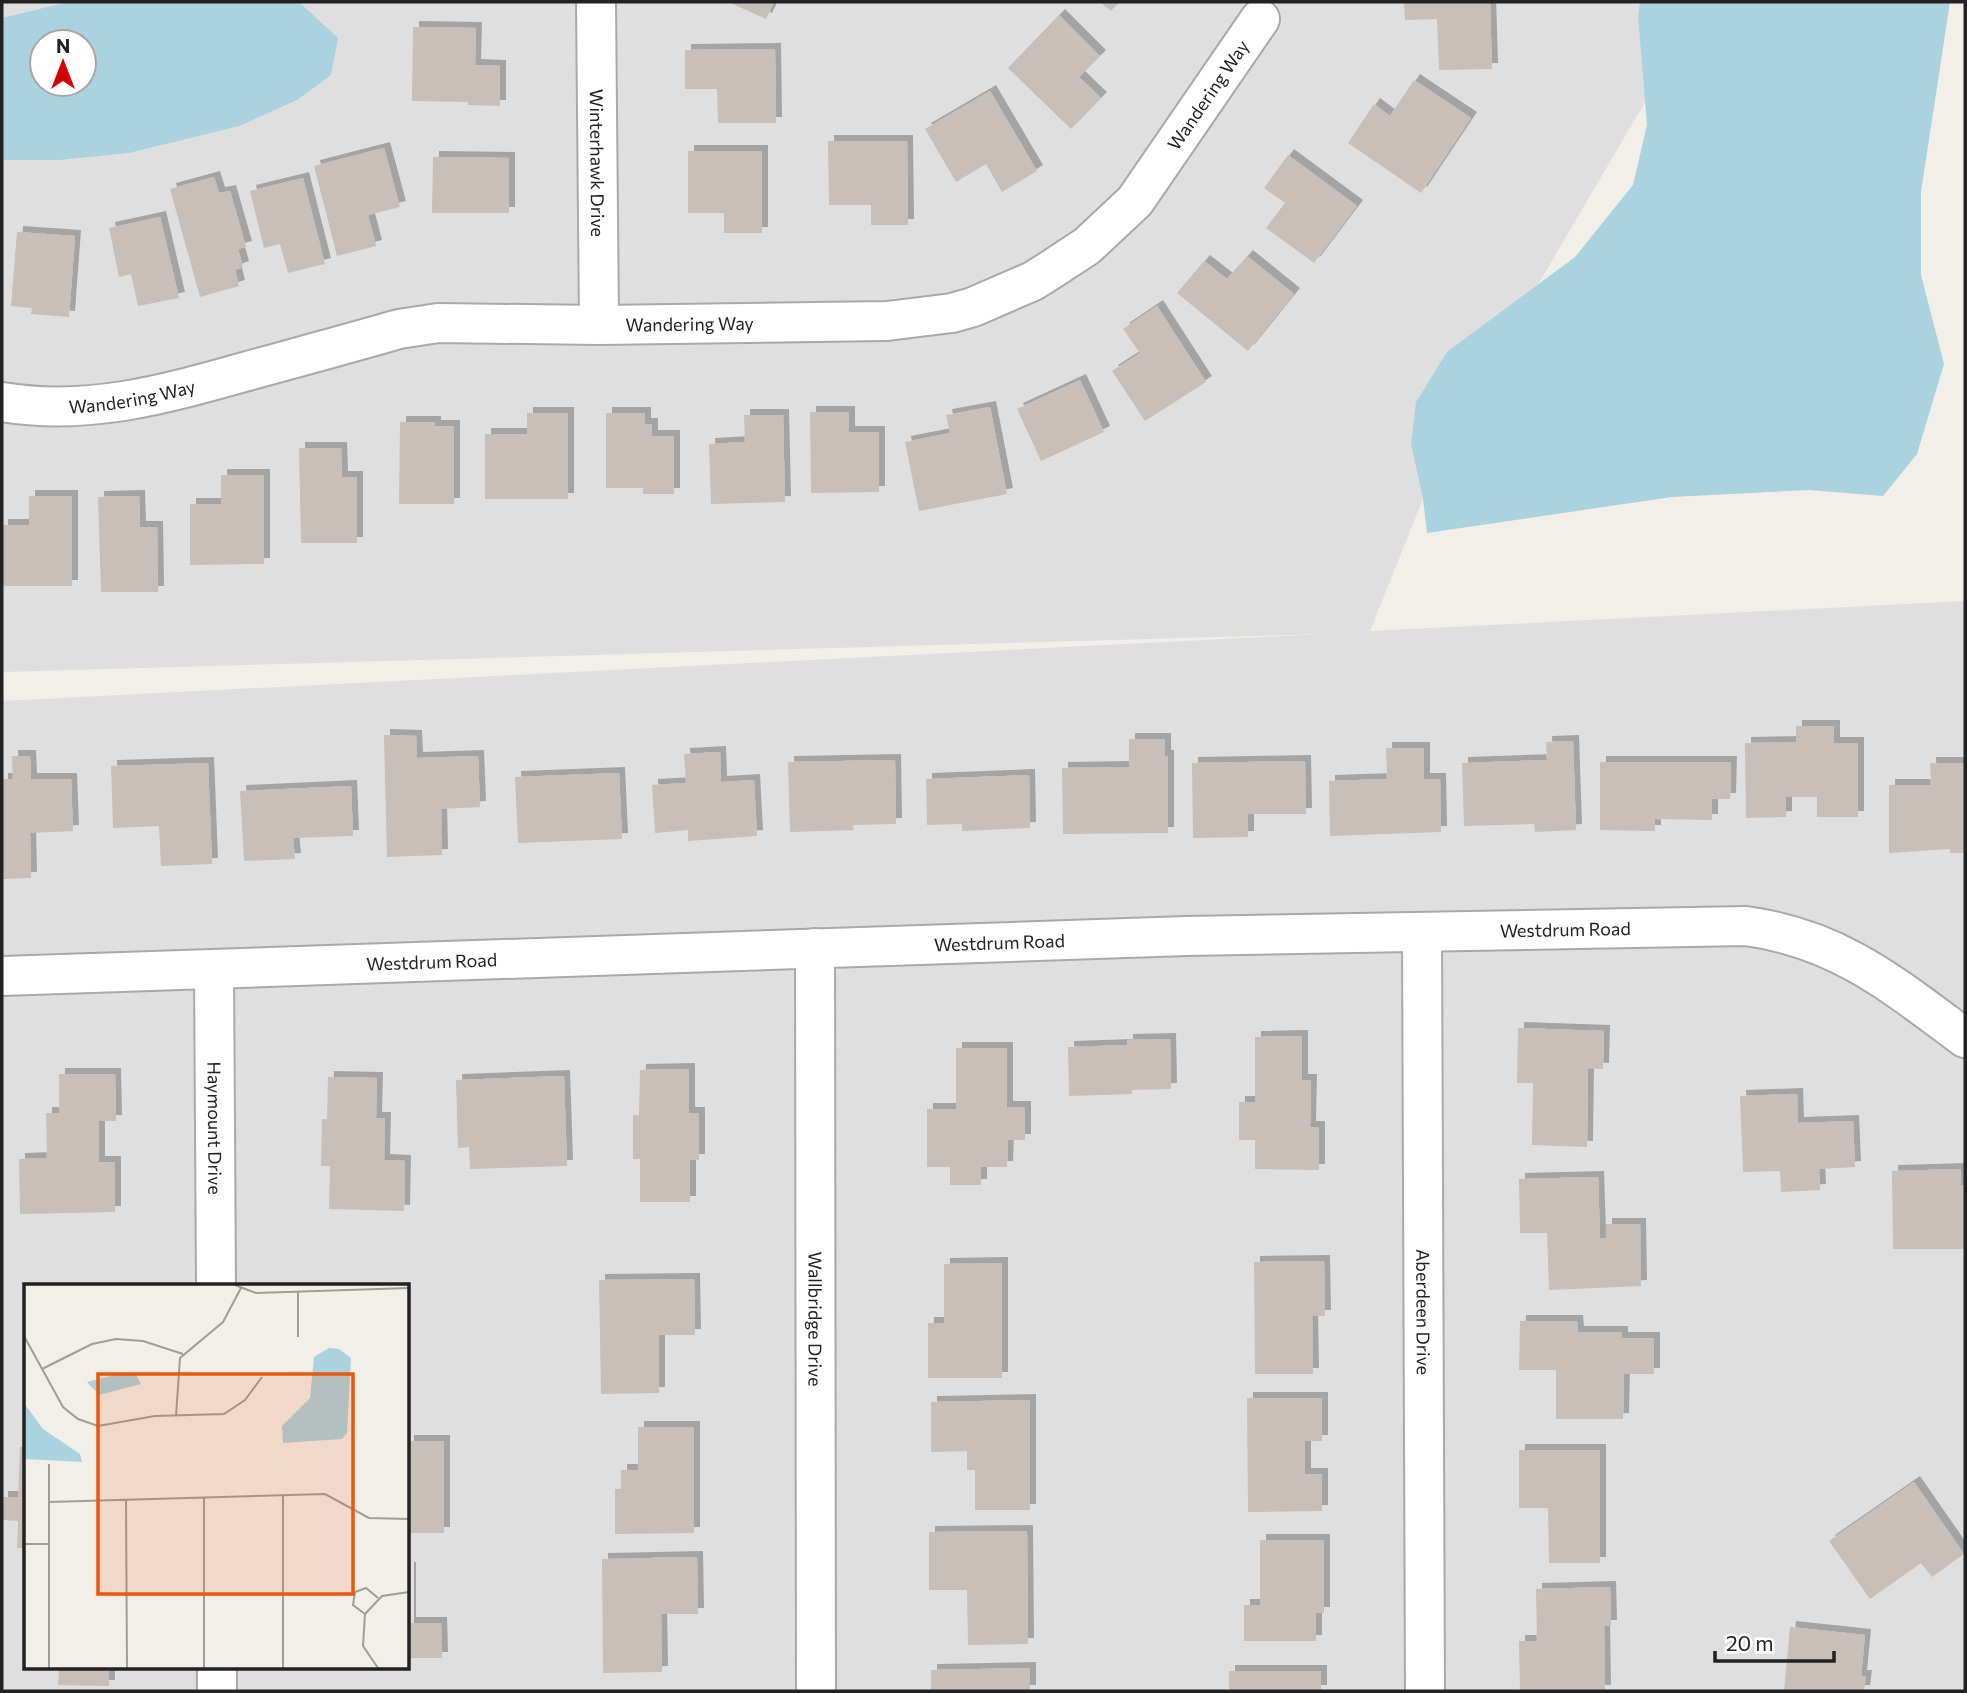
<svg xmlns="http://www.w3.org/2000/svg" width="1967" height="1693" font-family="Commissioner,sans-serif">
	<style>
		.residential { fill: #e0dfdf; fill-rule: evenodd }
		.water { fill: #aad3df; fill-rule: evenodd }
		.building { fill: #c7bfb8; filter: url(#shadow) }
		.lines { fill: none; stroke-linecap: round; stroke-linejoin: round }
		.minor-casing { stroke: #a9a9a9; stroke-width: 42 }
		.minor { stroke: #fff; stroke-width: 38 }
		.labels { text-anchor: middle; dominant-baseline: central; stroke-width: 7; stroke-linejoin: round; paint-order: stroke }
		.street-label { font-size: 18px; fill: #222; stroke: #fff }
		.inset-road { fill: none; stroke: #9f9d99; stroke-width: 2 }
		.view { fill: #e8590c; fill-opacity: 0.15; stroke: #e8590c; stroke-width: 3.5 }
		.inset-edge { fill: none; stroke: #222; stroke-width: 3.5 }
	</style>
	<defs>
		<filter id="shadow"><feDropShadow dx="6" dy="-6" stdDeviation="0" flood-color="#0004"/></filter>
	</defs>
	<rect width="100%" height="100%" fill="#f2efe9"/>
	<path class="residential" d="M2 2H1651L1645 102 1539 283 1416 402 1423 499 1370 631 1965 601V1691H2V701L1322 634 2 672ZM42 42H84V84H42ZM26 1285H408V1667H26Z"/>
	<path class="water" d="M68 2H299L338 38 331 75 297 100 239 126 129 153 59 160H2V18ZM42 42H84V84H42Z
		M1640 2H1950L1921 192V275L1944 364 1917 454 1883 496 1809 490 1672 497 1427 533 1423 499 1411 444 1416 402 1447 352 1575 257 1633 185 1647 125 1638 16Z"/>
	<path class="building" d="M728 2H774L766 19Z
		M1100 2H1119L1111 11Z
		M1404 2H1490L1492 69 1439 70 1437 19 1405 20Z
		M1059 15 1100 56 1079 77 1101 98 1071 129 1008 68Z
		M413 27 476 28 475 65 500 66V106L468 105V102L412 101Z
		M775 49 776 123H718L717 89H685V50Z
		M1414 80 1471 118 1421 193 1348 143 1374 104 1390 116Z
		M990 91 1037 171 1002 192 986 164 956 182 925 129Z
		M828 141H907L908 225H871V205H829Z
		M384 148 400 207 368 215 376 246 337 256 314 166Z
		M688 151H762V233H724V213H688Z
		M1288 155 1357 206 1314 263 1266 228 1285 203 1264 188Z
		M433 157 509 158V213H432Z
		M214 177 219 193 230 191 246 247 238 249 243 267 235 270 239 286 200 297 170 189Z
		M303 178 325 264 288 273 280 244 264 248 250 191Z
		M160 217 179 298 138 306 131 274 119 277 109 228Z
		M17 232 75 236 69 317 31 314 32 308 11 306Z
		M1247 256 1294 294 1248 351 1177 293 1204 261 1227 279Z
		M1157 306 1206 382 1145 421 1112 371 1140 353 1123 329Z
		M1080 380 1104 432 1041 461 1017 409Z
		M990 407 1007 494 919 511 905 442 950 433 946 415Z
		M810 412H849V432H879V492L811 493Z
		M527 413H568V499H485V434H527Z
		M606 413H645V424H652V436H674V494H643V488H606Z
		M744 415H783L785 502 711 504 709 444 745 442Z
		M400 422H435V426H454V504H399Z
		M299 448H341L342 477H357V543H301Z
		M221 475H264V564L190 565V504H221Z
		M29 496H72V586H2V525H29Z
		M139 496 140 527H157L158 592H101L98 497Z
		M1796 726H1834V743H1858V817H1817V797H1786V817L1746 818 1745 743 1796 742Z
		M384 735 416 736 417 758 478 756 480 807 441 809 442 855 387 857Z
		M1129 739H1165V756H1168V833L1063 834 1062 768 1129 767Z
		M1573 741 1576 830 1535 832 1534 824 1464 826 1462 763 1547 760 1546 742Z
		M1386 748H1424V779H1440L1441 832 1330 836 1329 781 1387 779Z
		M720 752 721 782 754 780 757 836 688 841V830L655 833 652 785 686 783 684 754Z
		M12 756H30L31 779H71L73 831 30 833 31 878 2 879V779H13Z
		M895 760 896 824 853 825 854 830 790 832 788 762Z
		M1305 761 1306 814H1248V837L1193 838 1192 763Z
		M1600 762H1731L1730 799H1712V820L1655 819V831L1600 830Z
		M208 763 212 864 161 866 159 826 113 828 111 766Z
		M1930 763H1965V853H1950V849L1889 853V785H1931Z
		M619 773 622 839 518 843 515 777Z
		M1029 775 1030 828 962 831V824L927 825 926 779Z
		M351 786 353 836 293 838 295 859 244 861 240 791Z
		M1518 1028 1604 1031 1603 1069 1588 1068 1587 1147 1532 1145 1533 1083H1517Z
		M1302 1036V1080H1311L1310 1127H1319V1170L1255 1169V1140H1239V1102H1255V1037Z
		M1170 1039 1171 1089 1132 1090V1094L1069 1096 1068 1047 1127 1045V1040Z
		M956 1048H1007V1107H1025V1140H1008L1007 1167H981V1185H950V1167H927V1109H956Z
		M689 1069V1113H699V1160H690V1202H640V1159H633V1115H639L640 1070Z
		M59 1074H115L116 1121H99V1162H115V1212L20 1214 19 1159 47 1158 46 1113H59Z
		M564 1076 567 1166 470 1169 469 1147 458 1148 456 1080Z
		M328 1077 377 1078 376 1118H385L384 1160 405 1161 404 1211 329 1209 330 1166H321L322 1119H327Z
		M1797 1094 1798 1123 1853 1121 1855 1167 1819 1169 1820 1190 1781 1192 1780 1171 1743 1172 1740 1096Z
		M1961 1169V1185H1965V1249H1893L1892 1171Z
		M1598 1177 1600 1238H1606V1224H1640L1641 1286 1549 1290 1547 1233H1520L1519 1179Z
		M1324 1261 1325 1316H1312L1313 1374H1255L1254 1262Z
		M1002 1263V1378H928V1323H944V1264Z
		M694 1279 695 1335H659V1393L601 1394 599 1280Z
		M1520 1321H1577L1578 1332H1622V1338H1654V1374H1624L1623 1419H1556V1370H1519Z
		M1247 1398H1322V1441H1305V1474H1322V1511L1248 1512Z
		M1030 1400V1510H975V1470H967V1451L931 1452V1402Z
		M638 1427H694V1533L615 1534V1489H621V1470H638Z
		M408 1441H444V1533H408Z
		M20 1447H26V1548H17L18 1521 2 1520V1497H18Z
		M1519 1450H1600V1563H1549L1548 1508H1519Z
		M1914 1482 1964 1554 1932 1577 1921 1563 1870 1599 1829 1541Z
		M1027 1531 1028 1644 968 1645 967 1590H929V1532Z
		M1260 1540H1324V1613H1316V1641H1244V1605H1260Z
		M697 1557 698 1614H661L662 1672 603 1673 602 1559Z
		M408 1568H410V1623H441L442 1658H411V1662H408Z
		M1610 1587 1611 1626H1604L1605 1691H1520L1519 1641H1537L1536 1589Z
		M1790 1627 1865 1635 1861 1676H1866L1864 1691H1784Z
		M59 1667H109V1686L58 1685Z
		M1030 1668V1691H931V1670Z
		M1229 1671H1321V1691H1229Z"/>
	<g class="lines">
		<defs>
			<g id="minor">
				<path id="s1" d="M596 2 599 325"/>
				<path id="s2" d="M2 402C87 416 162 395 244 372 295 358 347 344 399 329L438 323 599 325 887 321 952 313 973 307 1033 281 1052 269 1087 246 1135 201 1260 19"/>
				<path id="s3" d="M1422 932 1425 1691"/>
				<path id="s4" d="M815 948 816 1691"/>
				<path id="s5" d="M214 970 216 1285"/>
				<path id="s6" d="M2 976 1186 936 1746 926C1839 939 1892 984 1965 1038"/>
				<path d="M217 1667V1691"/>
			</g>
		</defs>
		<use href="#minor" class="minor-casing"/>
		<use href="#minor" class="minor"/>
	</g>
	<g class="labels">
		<g class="street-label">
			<text stroke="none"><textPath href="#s2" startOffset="1307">Wandering Way</textPath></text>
			<text stroke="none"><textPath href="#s1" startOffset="161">Winterhawk Drive</textPath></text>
			<text stroke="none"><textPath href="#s2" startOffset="698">Wandering Way</textPath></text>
			<text stroke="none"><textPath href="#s2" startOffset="131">Wandering Way</textPath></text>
			<text stroke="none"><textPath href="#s6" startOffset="1564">Westdrum Road</textPath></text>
			<text stroke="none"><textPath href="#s6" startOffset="998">Westdrum Road</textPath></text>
			<text stroke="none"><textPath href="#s6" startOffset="430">Westdrum Road</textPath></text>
			<text stroke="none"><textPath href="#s5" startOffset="158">Haymount Drive</textPath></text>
			<text stroke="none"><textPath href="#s3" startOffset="380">Aberdeen Drive</textPath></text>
			<text stroke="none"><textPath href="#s4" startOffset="371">Wallbridge Drive</textPath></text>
		</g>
	</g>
	<g transform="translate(24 1284)">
		<rect width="385" height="385" fill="#f2efe9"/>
		<path d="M305 64 315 65 327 74 323 149 318 155 259 159 258 142 286 114 290 73ZM102 88 112 90 117 100 75 111 63 98ZM0 119 19 145 56 170 58 178 0 175Z" fill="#aad3df"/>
		<path class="inset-road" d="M211 1 232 9 385 4M274 7V53M0 52 39 123 54 135 74 142 131 132 200 130 221 116 238 93M18 85 68 60 92 55 119 57 159 70M152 132 156 74 199 38 217 4M25 180V384M259 211V384M180 213V384M102 216 103 384M25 218 301 210 345 234 385 235M0 260H25M341 330 329 321 331 308 342 304 354 314M354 384 339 362 341 330 358 312 385 308"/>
		<path class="view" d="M74 90H329V310H74Z"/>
		<rect width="385" height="385" class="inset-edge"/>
	</g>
	<rect width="1967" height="1693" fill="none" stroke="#222222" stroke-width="7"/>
	<g transform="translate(63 63)"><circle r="33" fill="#ffffff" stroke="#a7a7a7" stroke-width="2"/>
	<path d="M0-5L12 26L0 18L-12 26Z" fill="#d40000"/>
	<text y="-10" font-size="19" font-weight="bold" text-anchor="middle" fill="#222222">N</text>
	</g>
	<path d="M1715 1651v10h119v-10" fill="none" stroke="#222222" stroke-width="3.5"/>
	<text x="1726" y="1651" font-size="21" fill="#222222" stroke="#ffffff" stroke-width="5" paint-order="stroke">20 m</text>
</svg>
